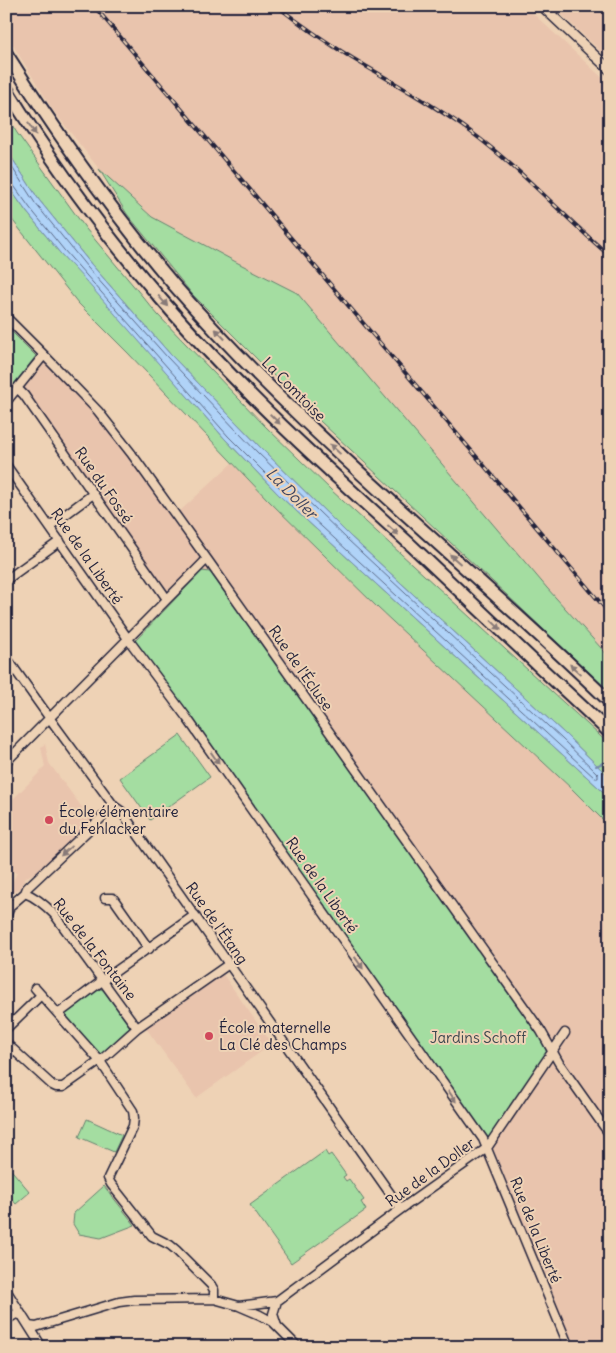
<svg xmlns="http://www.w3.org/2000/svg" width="616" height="1353" font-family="Delius,sans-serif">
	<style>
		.built { fill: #e9c4ad }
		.green { fill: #a4dda1; stroke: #63806e }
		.water { fill: #b0d3f8; stroke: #778cac }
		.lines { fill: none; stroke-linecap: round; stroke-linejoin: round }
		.shore { stroke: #5b6987; stroke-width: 1 }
		.stream { stroke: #778cac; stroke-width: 2 }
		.minor-casing { stroke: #22223b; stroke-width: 11 }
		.major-casing { stroke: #22223b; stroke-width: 12 }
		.highway-casing { stroke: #22223b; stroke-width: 15 }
		.minor { stroke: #eed2b5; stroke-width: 8 }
		.major { stroke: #eed2b5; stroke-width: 9 }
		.highway { stroke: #eed2b5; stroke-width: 11 }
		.rail-casing { stroke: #22223b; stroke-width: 4 }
		.rail { stroke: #eed2b5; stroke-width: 2; stroke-dasharray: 5.5; stroke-linecap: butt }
		.oneway { fill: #887a78 }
		.poi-dot { fill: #d1495b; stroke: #eed2b5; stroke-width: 2 }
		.labels { text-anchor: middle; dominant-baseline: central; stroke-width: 4; stroke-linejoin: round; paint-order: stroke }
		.street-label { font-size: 15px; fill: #22223b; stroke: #eed2b5 }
		.poi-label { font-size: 15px; fill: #22223b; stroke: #eed2b5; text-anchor: start }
		.park-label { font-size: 15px; fill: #3c474f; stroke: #eed2b5 }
		.water-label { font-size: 16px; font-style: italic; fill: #3e4561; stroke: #eed2b5 }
	</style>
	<rect width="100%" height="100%" fill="#eed2b5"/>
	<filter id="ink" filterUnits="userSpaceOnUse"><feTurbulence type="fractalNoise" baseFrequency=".02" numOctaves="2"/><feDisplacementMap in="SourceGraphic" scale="10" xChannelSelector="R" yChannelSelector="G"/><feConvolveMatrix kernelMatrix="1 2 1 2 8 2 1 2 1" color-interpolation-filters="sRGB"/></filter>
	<g filter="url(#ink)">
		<path class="built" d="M6 6H525L610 85V658L547 588 297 293 236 262 152 217 99 169 53 110 6 34Z
			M564 6H610V60L562 15V9Z
			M49 353 100 408 178 513 232 463 268 500 378 608 572 789 610 827V1237L603 1240 610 1258V1347H563L481 1150 547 1053 202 571 173 601 25 392 24 386Z
			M45 744 49 763 92 821 40 871 26 877 19 889 12 893 8 891 17 873 6 866V818L13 804 11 801 45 767 41 747Z
			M222 973 272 1044 196 1098 146 1028Z"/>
		<path class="green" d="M6 115 17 133 86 229 158 315 266 427 331 490 610 745V778L566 735 351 537 261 448 170 354 91 264 39 200 6 149Z
			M99 169 152 217 236 262 297 293 547 588 610 658V692L508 596 307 409 192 294 127 214Z
			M6 183 26 211 60 253 86 280 225 439 281 497 610 798V827L572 789 378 608 268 500 128 353 78 303 6 212Z
			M6 326 36 356 6 394Z
			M202 571 210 572 538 1032 547 1053 487 1140 135 641Z
			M180 735 210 777 150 820 120 778Z
			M98 988 103 990 130 1027 100 1055 65 1014 66 1012Z
			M87 1119 122 1135 114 1152 79 1137Z
			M325 1151 328 1156 331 1154 346 1175 343 1177 346 1181 349 1179 364 1200 361 1202 366 1210 291 1263 250 1205Z
			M7 1165 30 1192 16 1204 6 1192Z
			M104 1186 135 1225 101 1238 79 1234 73 1224 74 1213Z"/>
		<path class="water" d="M6 149 39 200 91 264 170 354 261 448 351 537 566 735 610 778V798L281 497 225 439 86 281 60 253 26 211 6 183Z"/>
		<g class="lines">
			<path class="shore" d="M6 158 35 203 87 267 167 357 257 452 348 540 562 739 598 774V778H595L285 493 228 436 64 250 30 208 12 183 6 181"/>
			<path class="stream" d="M596 766 610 760"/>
			<defs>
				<path id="minor" d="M550 14 557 6
					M6 317 44 355 98 411 131 453 207 559 541 1031 559 1063 610 1135
					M17 388 24 395 167 599
					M6 402 44 355
					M6 465 131 643 187 718 483 1139 569 1347
					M50 526 93 494
					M6 580 60 541
					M6 657 56 727 114 806 121 811 141 839 401 1209
					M6 762 207 559
					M25 893C36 897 46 906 54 914L137 1028
					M105 898H113L149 949
					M6 918 10 906 25 893 27 888 114 806
					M35 988 100 1061 133 1111 134 1118 133 1126 108 1178 111 1184 152 1236 170 1245 176 1250 211 1285 214 1290V1299
					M58 1014 102 981 195 915
					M6 1029 41 995
					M6 1043 52 1085 56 1087H63L100 1061 137 1028 229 964
					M6 1290 42 1347
					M239 1306 277 1301 401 1209 487 1148 565 1033
					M6 1320 16 1314 23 1316
					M29 1326 36 1327 119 1302 134 1300 214 1299 239 1306 260 1315 273 1322 298 1347
					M277 1326 273 1314 277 1301"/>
				<path id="major" d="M542 6 610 70"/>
				<path id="highway" d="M6 53C57 134 112 212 174 285 306 437 466 562 610 702
					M6 88C52 163 104 233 161 299 238 388 325 467 412 546 449 581 485 615 522 650 551 678 581 705 610 733"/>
			</defs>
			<use href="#minor" class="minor-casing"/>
			<use href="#major" class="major-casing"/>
			<use href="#highway" class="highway-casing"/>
			<use href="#minor" class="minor"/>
			<use href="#major" class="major"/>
			<use href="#highway" class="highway"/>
			<defs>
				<path id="rail" d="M94 6 610 614
					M277 6C301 25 326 42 352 58 392 82 433 104 471 132 521 169 563 216 610 256"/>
			</defs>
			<use href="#rail" class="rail-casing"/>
			<use href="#rail" class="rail"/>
		</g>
		<defs><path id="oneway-solid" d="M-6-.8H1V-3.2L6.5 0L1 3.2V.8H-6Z" transform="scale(1.25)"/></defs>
		<g class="oneway">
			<use href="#oneway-solid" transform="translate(32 129) rotate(57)"/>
			<use href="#oneway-solid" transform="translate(163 301) rotate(49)"/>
			<use href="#oneway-solid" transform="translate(220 334) rotate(-133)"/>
			<use href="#oneway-solid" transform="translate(275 419) rotate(45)"/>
			<use href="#oneway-solid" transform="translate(335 449) rotate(-137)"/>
			<use href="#oneway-solid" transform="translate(393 530) rotate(42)"/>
			<use href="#oneway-solid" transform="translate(455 559) rotate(-138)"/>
			<use href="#oneway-solid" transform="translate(496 625) rotate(44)"/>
			<use href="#oneway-solid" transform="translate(575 669) rotate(-137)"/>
			<use href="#oneway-solid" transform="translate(215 758) rotate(55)"/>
			<use href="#oneway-solid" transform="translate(66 851) rotate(138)"/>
			<use href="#oneway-solid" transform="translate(359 963) rotate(55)"/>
			<use href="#oneway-solid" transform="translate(452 1096) rotate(55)"/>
		</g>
	</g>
	<g class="poi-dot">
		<circle cx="49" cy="820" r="5"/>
		<circle cx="209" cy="1036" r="5"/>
	</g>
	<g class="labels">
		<g class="street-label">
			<text transform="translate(294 389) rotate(45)">La Comtoise</text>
			<text transform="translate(104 485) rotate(55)">Rue du Fossé</text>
			<text transform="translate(87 556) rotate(55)">Rue de la Liberté</text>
			<text transform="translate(301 668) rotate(55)">Rue de l'Écluse</text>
			<text transform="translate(322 885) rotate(55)">Rue de la Liberté</text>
			<text transform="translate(217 923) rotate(55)">Rue de l'Étang</text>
			<text transform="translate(95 949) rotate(52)">Rue de la Fontaine</text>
			<text transform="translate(430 1172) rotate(-36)">Rue de la Doller</text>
			<text transform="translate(536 1230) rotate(68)">Rue de la Liberté</text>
		</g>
		<g class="poi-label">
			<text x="59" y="811">École élémentaire<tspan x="59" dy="17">du Fehlacker</tspan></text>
			<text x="219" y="1027">École maternelle<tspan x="219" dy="17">La Clé des Champs</tspan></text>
		</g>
		<g class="park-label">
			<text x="478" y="1037">Jardins Schoff</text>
		</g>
		<g class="water-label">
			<text transform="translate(292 493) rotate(45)">La Doller</text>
		</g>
	</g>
	<rect width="616" height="1353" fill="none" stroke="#eed2b5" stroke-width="25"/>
	<rect x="12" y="12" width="591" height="1328" fill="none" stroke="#22223b" stroke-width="2" filter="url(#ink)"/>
</svg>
